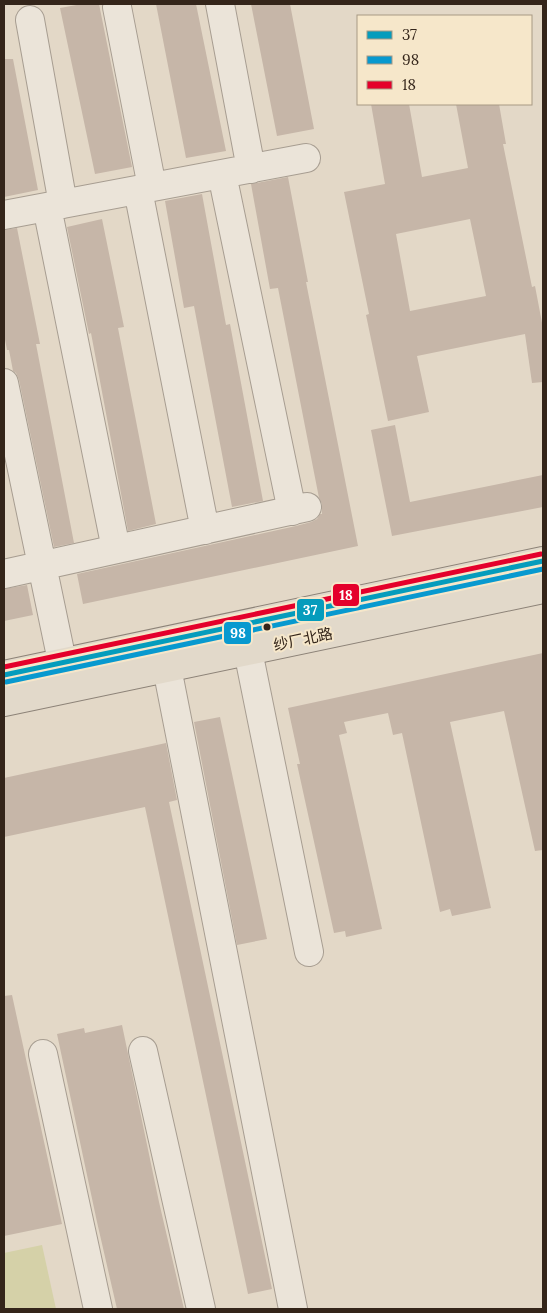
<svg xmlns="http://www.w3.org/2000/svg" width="547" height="1313" font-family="Lora,'Noto Sans SC',serif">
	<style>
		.green { fill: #d5d1a8 }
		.building { fill: #c6b6a8; fill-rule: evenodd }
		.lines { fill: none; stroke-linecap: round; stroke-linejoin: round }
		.minor-casing { stroke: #a79d91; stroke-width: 30 }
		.major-casing { stroke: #8d8378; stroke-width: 30 }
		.minor { stroke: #ebe4d9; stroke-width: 28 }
		.major { stroke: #e2d9ca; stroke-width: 28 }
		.bus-1-casing { stroke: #f6e7ca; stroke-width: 9 }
		.bus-2-casing { stroke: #f6e7ca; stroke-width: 9 }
		.bus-3-casing { stroke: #f6e7ca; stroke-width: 9 }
		.bus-1 { stroke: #059cbc; stroke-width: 5 }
		.bus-2 { stroke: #0899cf; stroke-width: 5 }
		.bus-3 { stroke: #e4002b; stroke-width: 5 }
		.bus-dot { fill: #34251a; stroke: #f6e7ca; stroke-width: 2 }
		.labels { text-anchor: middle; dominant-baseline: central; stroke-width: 4; stroke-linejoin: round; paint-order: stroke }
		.street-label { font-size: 15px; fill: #34251a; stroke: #f6e7ca }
		.line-badge { stroke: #f6e7ca; stroke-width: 2 }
		.badge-label { font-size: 14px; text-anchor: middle; font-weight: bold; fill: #fff }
	</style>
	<rect width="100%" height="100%" fill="#e3d8c7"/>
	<path class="green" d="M42 1245 56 1309H4V1253Z"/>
	<path class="building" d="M82 4H99L132 167 95 174 60 8Z
		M156 4H196L226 151 186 158Z
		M251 4H290L314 129 277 136Z
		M4 59H13L38 190 4 197Z
		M371 104H409L422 177 468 168 456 104H499L506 144H503L532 287 535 286 543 328V382L532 383 525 334 417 356 429 412 388 421 366 315 369 314 344 192 385 184ZM470 219 486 296 410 311 396 234Z
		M288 177 308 282H306L358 546 83 604 77 574 296 526 311 522 317 519 320 514H322V504L319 498 278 288 270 289 251 184Z
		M202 194 226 325 230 324 263 501 232 507 194 306 184 308 165 201Z
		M102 219 124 327 118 328 156 524 128 531 91 333 89 334 67 227Z
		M17 228 40 344H36L74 543 54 547 19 380 16 373 13 371 9 350H7L4 334V230Z
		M395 425 410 502 543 475V507L392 536 371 430Z
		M27 585 33 615 4 621V589Z
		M543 653V850L535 851 504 711 450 722 491 908 452 916 450 909 440 912 402 733 393 735 388 713 344 722 347 733 339 735 382 929 346 937 345 931 334 933 297 764H300L288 708Z
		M220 717 267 939 237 945 194 722Z
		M166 743 177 800 169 802 272 1289 248 1294 145 807 4 837V778Z
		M12 995 62 1224 4 1236V996Z
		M122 1025 159 1202 184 1309H117L97 1222 57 1034 84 1028 85 1033Z"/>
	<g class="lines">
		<defs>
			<path id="minor" d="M220 4 251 169
				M117 7 152 187
				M30 20 63 204
				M222 174 292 511
				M138 190 205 530
				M47 207 116 549
				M4 215 306 158
				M4 383 67 685
				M4 574 307 507
				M248 651 309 952
				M167 668 293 1309
				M143 1051 201 1309
				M43 1054 98 1309"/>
			<path id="major" d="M4 675 543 561
				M4 702 543 589"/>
		</defs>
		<use href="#minor" class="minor-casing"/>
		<use href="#major" class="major-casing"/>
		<use href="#minor" class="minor"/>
		<use href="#major" class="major"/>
		<defs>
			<path id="bus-1" d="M4 675 543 561"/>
			<path id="bus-2" d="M6 682 543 569"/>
			<path id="bus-3" d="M4 667 541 554"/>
		</defs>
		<use href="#bus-1" class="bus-1-casing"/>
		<use href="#bus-2" class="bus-2-casing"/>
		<use href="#bus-3" class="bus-3-casing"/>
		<use href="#bus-1" class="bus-1"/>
		<use href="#bus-2" class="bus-2"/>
		<use href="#bus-3" class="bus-3"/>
	</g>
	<circle class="bus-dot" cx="267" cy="627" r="4.5"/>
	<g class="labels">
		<g class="street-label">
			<text transform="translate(303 639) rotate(-12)">纱厂北路</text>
		</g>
	</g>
	<g class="line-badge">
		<rect x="332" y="583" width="28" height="24" rx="5" fill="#e4002b"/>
		<rect x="296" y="598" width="29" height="24" rx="5" fill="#059cbc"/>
		<rect x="223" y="621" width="29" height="24" rx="5" fill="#0899cf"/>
	</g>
	<g class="badge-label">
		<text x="346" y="600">18</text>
		<text x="310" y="615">37</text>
		<text x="238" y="638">98</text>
	</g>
	<rect width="547" height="1313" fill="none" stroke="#34251a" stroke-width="10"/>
	<rect x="357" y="15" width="175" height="90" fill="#f6e7ca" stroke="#a89984"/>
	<rect x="367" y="31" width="25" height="8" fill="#059cbc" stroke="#a89984"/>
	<text x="402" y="40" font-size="15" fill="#34251a">37</text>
	<rect x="367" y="56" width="25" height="8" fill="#0899cf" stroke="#a89984"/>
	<text x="402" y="65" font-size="15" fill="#34251a">98</text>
	<rect x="367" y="81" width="25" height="8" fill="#e4002b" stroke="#a89984"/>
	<text x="402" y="90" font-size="15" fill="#34251a">18</text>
</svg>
